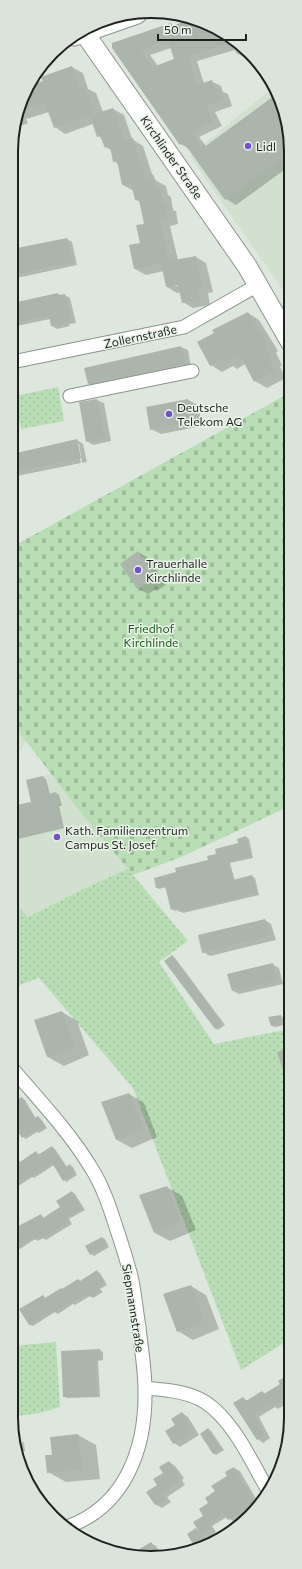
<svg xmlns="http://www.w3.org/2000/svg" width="302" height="1569" font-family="Commissioner,sans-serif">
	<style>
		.built { fill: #d1e0cf }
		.green { fill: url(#green-dots) }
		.cemetery { fill: url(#cemetery-stones) }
		.shadow { fill: #0003; fill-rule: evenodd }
		.building { fill: #acb5ab; fill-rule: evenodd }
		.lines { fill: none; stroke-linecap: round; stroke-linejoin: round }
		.street-casing { stroke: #8b948b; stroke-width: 15 }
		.secondary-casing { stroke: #8b948b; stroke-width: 21 }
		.street { stroke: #fff; stroke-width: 13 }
		.secondary { stroke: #fff; stroke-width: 19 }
		.poi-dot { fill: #7350c9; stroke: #ebf4ea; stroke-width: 1.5 }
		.labels { text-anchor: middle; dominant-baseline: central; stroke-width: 3; stroke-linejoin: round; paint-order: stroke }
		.poi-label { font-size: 12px; fill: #1e221e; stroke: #ebf4ea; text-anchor: start }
		.street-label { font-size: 12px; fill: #1e221e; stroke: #ebf4ea }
		.park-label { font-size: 12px; fill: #1b5d18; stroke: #ebf4ea }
		.rim { fill: none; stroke: #1e221e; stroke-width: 2 }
	</style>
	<defs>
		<pattern id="green-dots" width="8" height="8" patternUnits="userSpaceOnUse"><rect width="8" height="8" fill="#b9ddb5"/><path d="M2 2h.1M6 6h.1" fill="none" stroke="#9fbd9b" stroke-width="1.8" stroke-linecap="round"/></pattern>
		<pattern id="cemetery-stones" width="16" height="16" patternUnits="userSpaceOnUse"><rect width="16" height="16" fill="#b9ddb5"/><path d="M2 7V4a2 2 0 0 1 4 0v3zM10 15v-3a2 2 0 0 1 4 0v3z" fill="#9fbd9b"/></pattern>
	</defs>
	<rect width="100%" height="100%" fill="#dee7dd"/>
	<path class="built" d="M274 86 277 89 291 142V302L190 156Z
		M12 723 26 741 12 764Z
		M51 774 128 869 89 886 28 917 11 899 12 806 38 800 26 780Z"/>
	<path class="green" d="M58 387 64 421 21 429 15 396Z
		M128 869 188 941 159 962 214 1044 290 1029V1339L241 1370 133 1088 39 978 11 988V899L28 917 89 886Z
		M56 1342 60 1407 39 1413 18 1416 17 1410 11 1411V1344L13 1346Z"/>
	<path class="cemetery" d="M291 392 290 806 181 857 133 875 82 814 12 723V547Z"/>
	<path class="shadow" d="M193 19 213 26 250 52 253 56 246 58 236 53 235 50 197 61 204 84 211 81 221 86 223 92 228 94 232 106 215 112 222 126 199 137 206 146 291 142V165L236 205 226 199 189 149 180 143 113 48 171 24 173 26ZM171 48 175 59 158 66 150 55Z
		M72 67 83 73 88 89 96 93 103 112 113 109 124 115 132 139 143 146 152 174 154 176 155 180 166 186 168 195 171 197 173 210 176 211 178 224 170 226 178 260 196 257 206 263 213 292 208 293 210 305 193 308 183 302 181 292 177 293 167 287 164 271 146 275 135 269 145 224 140 202 136 200 134 191 123 185 118 164 114 161 112 151 106 147 103 139 98 136 93 124 65 134 55 127 49 112 26 119 28 123 14 129 28 87 44 82ZM175 284 183 285 175 286Z
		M67 239 72 242 77 265 12 279V250Z
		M58 294 61 296 65 295 70 298 76 323 69 324 70 326 57 329 52 326 50 319 12 327V304Z
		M248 313 259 320 278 351 276 353 282 365 280 367 286 378 267 388 255 381 245 364 237 369 233 366 222 372 211 365 215 333Z
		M181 347 188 350 191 367 95 387 89 384 85 369Z
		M97 400 104 403 111 441 93 445 87 441 80 403Z
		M188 400 198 405 202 426 161 434 151 429 147 408Z
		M77 440 83 444 87 462 82 463 79 444H77L81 463 12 477V455Z
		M138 552 147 557 166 585 158 590 156 589 148 594 139 589Z
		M43 777 46 779 50 795 56 793 59 795 62 806H59L64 828 14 840 12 838V824L14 823 12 807 32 802Z
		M246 837 249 839 253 858 230 863 235 881 252 876 255 878 259 895 183 913 180 910 175 911 172 909 167 887 159 889 156 887 178 873 209 861 217 854 239 844Z
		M265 920 271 924 276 940 210 956 203 952Z
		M172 956 175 958 225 1025 218 1030 215 1028Z
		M272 964 279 968 283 984 239 994 233 991Z
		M62 1012 77 1021 89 1055 64 1066 48 1057 35 1020Z
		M281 1016 283 1018 285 1025 275 1027 272 1026Z
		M129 1094 144 1103 157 1137 132 1148 117 1140Z
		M22 1098 25 1100 36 1119 38 1117 41 1119 47 1128 39 1133 37 1132 26 1139 23 1137 17 1128 11 1131V1104Z
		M52 1147 55 1149 67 1167 70 1166 73 1167 77 1175 66 1182 64 1180 54 1165 34 1178 32 1177 17 1187 14 1185 18 1161 21 1162 36 1152 40 1155Z
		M167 1187 182 1196 196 1230 170 1241 155 1233Z
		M72 1192 75 1194 85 1210 69 1219 72 1224 46 1240 43 1238 38 1241 35 1239 20 1249 19 1248 11 1253V1232L41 1216 44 1218 61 1208Z
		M102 1238 105 1239 109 1247 94 1256 91 1254Z
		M97 1272 100 1273 107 1285 100 1289 103 1292 93 1298 90 1296 75 1305 73 1304 58 1314 55 1312 33 1326 30 1325 20 1310 43 1297 46 1298 81 1282Z
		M191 1286 206 1295 219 1329 193 1340 178 1331Z
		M100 1350 103 1352V1360L98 1361 100 1397 67 1398 64 1396Z
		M290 1375V1402L278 1409 275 1407 259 1417 270 1438 263 1443 258 1439 243 1398 248 1401 262 1392 266 1394 281 1385Z
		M182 1413 188 1417 199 1435 180 1447 174 1443 176 1425Z
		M208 1429 211 1431 224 1450 216 1455 214 1454Z
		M78 1435 96 1445 100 1479 66 1482 48 1472 53 1455Z
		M16 1441H21L24 1443 25 1451H21L23 1474 22 1471Z
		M284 1454 282 1460 279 1457Z
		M169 1462 175 1466 184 1478 182 1480 185 1485 167 1497 171 1502 162 1508 155 1504 158 1486Z
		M234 1468 240 1471 259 1504 251 1514 250 1513 234 1522 227 1517 212 1526 216 1532 208 1538 205 1536 209 1543 199 1549 196 1547V1530L200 1532 203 1517 216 1492Z
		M151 1543 156 1546 162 1555 142 1558 135 1556Z"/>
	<path class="building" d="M191 19 213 26 236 42 188 56 197 85 212 80 215 89 218 88 223 100 206 106 213 121 191 132 203 148 278 93 291 142V152L225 200 186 146 179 144 112 48V43L171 23 172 26ZM168 40 174 59 153 67 141 50Z
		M72 66 80 88 85 86 95 114 113 108 125 141 133 138 136 152 137 151 142 169 144 168 146 180 155 179 158 190 160 189 163 205 165 204 168 218 160 220 169 261 196 256 202 286 198 287 200 299 182 303 178 285 166 287 161 263 134 269 129 245 140 243 136 225 144 224 139 200H135L131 183 122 185 117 161 113 162 110 146 105 148 100 136 97 137 90 116 54 128 45 103 19 112 28 86 43 81 41 77Z
		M67 238 72 262 12 275V249Z
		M58 293V295L65 294 70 320 64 321 65 324 51 326 49 316 12 323V303Z
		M248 312 267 344 265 346 271 359 269 360 275 371 254 382 241 357 235 360 234 357 224 362 222 359 210 366 197 342 214 333 212 330Z
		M181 346 185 364 88 384 84 368Z
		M97 399 105 438 86 442 79 402Z
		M188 399 193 421 150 430 146 407Z
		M77 439 81 458 12 472V454Z
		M138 551 157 580 148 585 147 583 138 590 120 564Z
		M43 776 48 794 56 792 59 804 57 805 62 827 12 839V806L31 802 26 780Z
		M246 836 251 856 228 862 233 880 252 875 257 893 179 912 178 908 171 910 165 886 156 888 154 878 176 872 175 868 208 860 207 856 216 854 215 849 238 843 237 839Z
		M265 919 270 936 202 953 198 935Z
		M172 955 222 1023 215 1029 164 961Z
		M273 963 277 981 232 991 227 974Z
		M62 1011 75 1047 47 1057 34 1020Z
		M281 1015 282 1023 271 1026 268 1017Z
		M290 1048V1085H288L277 1052Z
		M129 1093 143 1128 116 1140 101 1102Z
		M22 1097 35 1118 38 1116 45 1126 36 1132 35 1130 22 1138 11 1120V1103Z
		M52 1146 66 1167 70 1164 75 1173 63 1181 52 1163 30 1178 29 1176 11 1187V1165L18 1160 20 1162 36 1151 38 1155Z
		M167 1186 181 1221 154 1233 139 1195Z
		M72 1191 82 1208 67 1218 69 1222 42 1239 40 1236 34 1240 33 1238 17 1248 11 1239V1230L41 1214 43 1218 60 1207 56 1201Z
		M102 1237 107 1245 90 1255 85 1246Z
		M97 1270 105 1283 98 1287 100 1291 90 1297 88 1294 71 1304 70 1302 54 1313 53 1311 29 1325 19 1309 43 1295 45 1298 61 1288 62 1289 78 1279 80 1281Z
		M191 1285 204 1320 177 1332 163 1294Z
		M100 1349V1359H96L97 1396 63 1397 61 1351Z
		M290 1373V1401L287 1397 272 1407 270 1404 254 1414 265 1435 257 1440 233 1403 243 1397 246 1401 262 1391 264 1394 280 1384 278 1381Z
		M182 1412 193 1432 173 1444 165 1431 175 1425 171 1419Z
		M208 1428 221 1449 213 1454 200 1434Z
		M78 1434 82 1469 47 1473 45 1455H52L50 1437Z
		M169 1461 178 1474 176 1476 180 1481 161 1493 165 1499 155 1505 146 1492 157 1485 153 1479 163 1473 159 1467Z
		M234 1467 257 1507 250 1515 246 1509 228 1520 223 1513 207 1523 199 1509 208 1503 205 1498 215 1491 211 1486 227 1476 225 1472Z
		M203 1516 211 1529 201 1535 193 1522Z
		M196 1528 205 1541 195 1547 187 1534Z
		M151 1542 160 1555 140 1557 136 1551Z"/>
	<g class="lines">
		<defs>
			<path id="street" d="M12 362 184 327 258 285
				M70 396 192 371
				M11 1067C38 1099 68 1130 90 1166 103 1186 110 1208 117 1230 122 1245 127 1261 131 1276 135 1293 136 1310 139 1327 141 1348 145 1369 145 1390 146 1448 126 1506 67 1527
				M145 1388C165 1390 188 1391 205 1402 234 1421 252 1463 269 1492"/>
			<path id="secondary" d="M83 31 247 266 291 343
				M74 36 137 14"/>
		</defs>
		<use href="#street" class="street-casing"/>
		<use href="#secondary" class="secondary-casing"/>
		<use href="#street" class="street"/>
		<use href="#secondary" class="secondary"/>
	</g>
	<g class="poi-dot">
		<circle cx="248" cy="146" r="4"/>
		<circle cx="169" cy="414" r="4"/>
		<circle cx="138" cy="570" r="4"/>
		<circle cx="57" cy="837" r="4"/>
	</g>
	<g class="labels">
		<g class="poi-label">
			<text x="256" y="146">Lidl</text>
			<text x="177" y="407">Deutsche<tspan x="177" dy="14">Telekom AG</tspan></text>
			<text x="146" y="563">Trauerhalle<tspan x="146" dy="14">Kirchlinde</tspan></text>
			<text x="65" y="830">Kath. Familienzentrum<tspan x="65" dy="14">Campus St. Josef</tspan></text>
		</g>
		<g class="street-label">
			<text transform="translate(172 157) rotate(55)">Kirchlinder Straße</text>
			<text transform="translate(140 336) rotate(-12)">Zollernstraße</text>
			<text transform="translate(134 1308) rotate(81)">Siepmannstraße</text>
		</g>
		<g class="park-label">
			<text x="151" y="628">Friedhof<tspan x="151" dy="14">Kirchlinde</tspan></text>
		</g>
	</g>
	<path d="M0 0H302V1569H0ZM151 18H151A133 133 0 0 1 284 151V1418A133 133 0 0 1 151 1551H151A133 133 0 0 1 18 1418V151A133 133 0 0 1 151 18Z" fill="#dbe3da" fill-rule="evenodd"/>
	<path class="rim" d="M151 18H151A133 133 0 0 1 284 151V1418A133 133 0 0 1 151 1551H151A133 133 0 0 1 18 1418V151A133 133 0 0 1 151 18Z"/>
	<path d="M158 34v6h88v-6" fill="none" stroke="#1e221e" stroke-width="2"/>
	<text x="164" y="34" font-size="12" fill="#1e221e" stroke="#ebf4ea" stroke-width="3" paint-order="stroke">50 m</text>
</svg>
